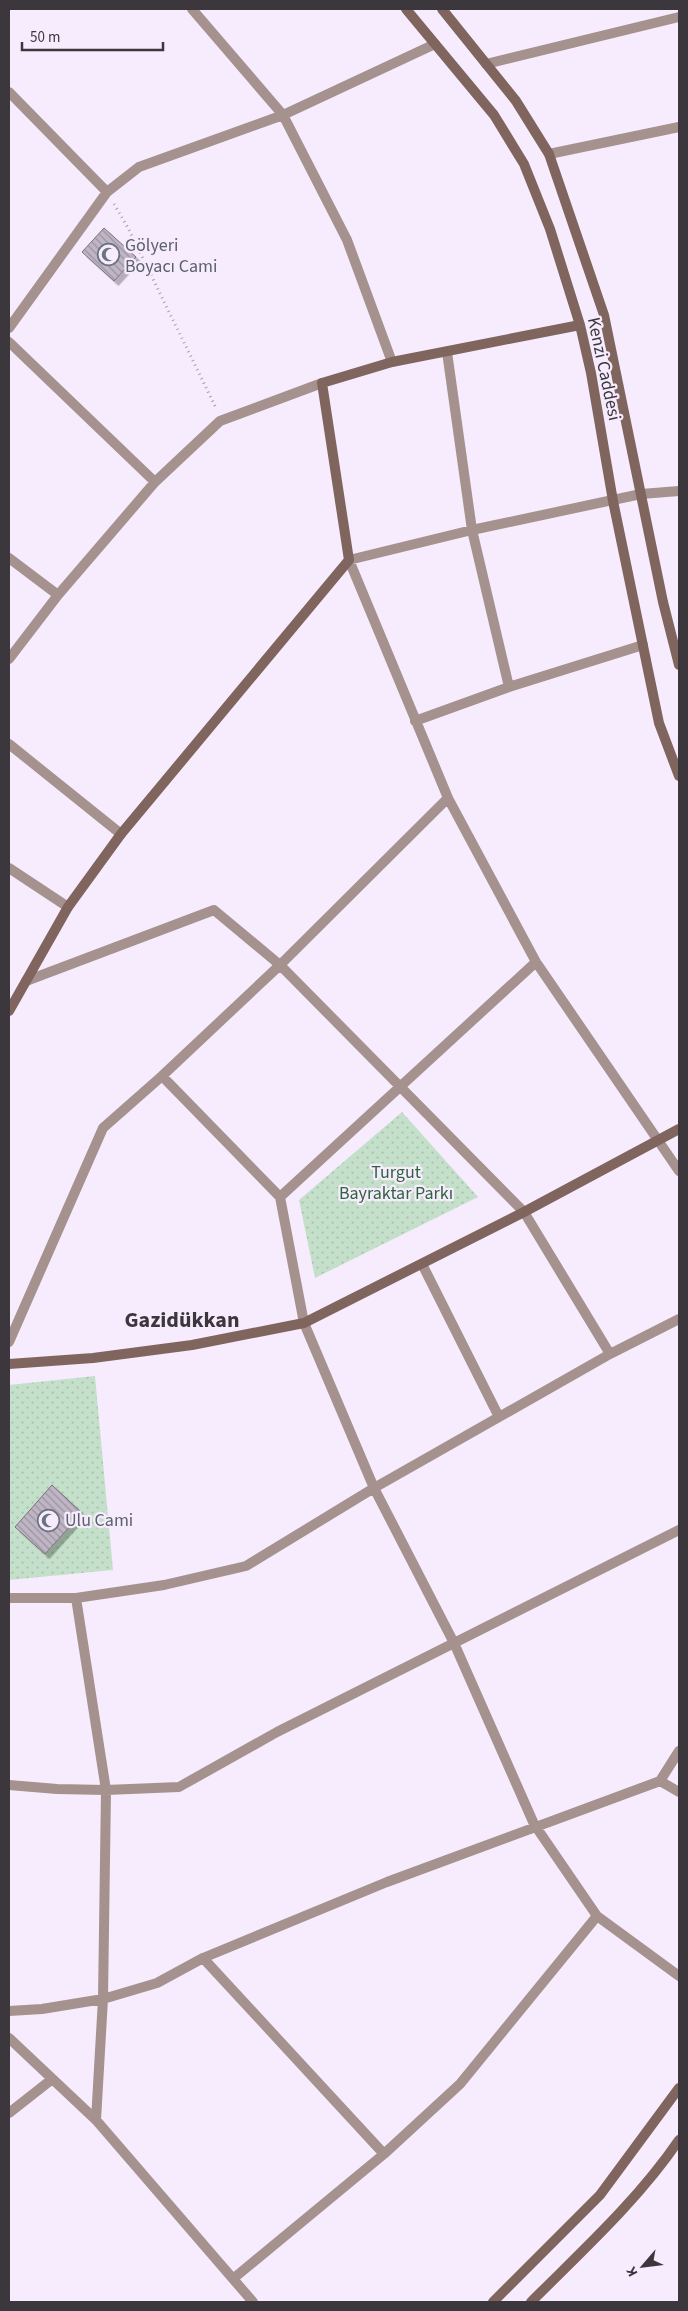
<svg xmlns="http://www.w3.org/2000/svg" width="688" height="2311" font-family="'Source Sans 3',sans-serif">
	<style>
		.park { fill: url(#park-dots) }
		.building { fill: url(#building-back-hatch); stroke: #7b7180; filter: url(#shadow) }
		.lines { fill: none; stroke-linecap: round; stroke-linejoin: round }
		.path { stroke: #a79fac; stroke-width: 3; stroke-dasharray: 1 4; stroke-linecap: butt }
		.street { stroke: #a5928e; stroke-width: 10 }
		.secondary { stroke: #80655f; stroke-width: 10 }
		.labels { text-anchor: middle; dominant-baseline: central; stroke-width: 4.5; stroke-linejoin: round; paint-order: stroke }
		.worship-label { font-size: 18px; fill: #5b616d; stroke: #f7ecfd; text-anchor: start }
		.street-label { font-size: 18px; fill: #3b373d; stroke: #f7ecfd }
		.park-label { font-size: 18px; fill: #2e633f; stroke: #f7ecfd }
		.district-label { font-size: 22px; font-weight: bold; fill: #3b373d; stroke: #f7ecfd }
	</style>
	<defs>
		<pattern id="park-dots" width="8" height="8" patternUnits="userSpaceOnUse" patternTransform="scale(1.25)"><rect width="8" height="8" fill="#c4e0ca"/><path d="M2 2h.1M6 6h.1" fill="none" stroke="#a9c1ae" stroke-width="1.8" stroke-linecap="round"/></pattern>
		<pattern id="building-back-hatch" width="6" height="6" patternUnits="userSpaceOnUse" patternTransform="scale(1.25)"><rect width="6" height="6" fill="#bfb5c5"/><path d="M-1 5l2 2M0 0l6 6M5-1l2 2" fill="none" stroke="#9c94a1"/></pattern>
		<filter id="shadow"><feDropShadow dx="4.5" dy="4.5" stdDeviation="0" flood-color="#0004"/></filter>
	</defs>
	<rect width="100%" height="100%" fill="#f7ecfd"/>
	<path class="park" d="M402 1112 478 1197 315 1278 299 1200Z
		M95 1376 113 1570 9 1580V1385Z"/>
	<path class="building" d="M104 228 136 257 114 281 82 252Z
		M52 1485 82 1513 45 1554 15 1527Z"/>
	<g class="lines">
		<path class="path" d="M114 204 128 228 216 408"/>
		<path class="street" d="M192 9 283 115 347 240 392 362
			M486 64 679 17
			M9 92 107 192
			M549 154 679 127
			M9 328 107 192 139 167 283 115 435 44
			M9 342 155 482
			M447 352 472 530 509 687
			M679 491 641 494 472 530 349 560 448 798 536 962 679 1171
			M9 558 58 595
			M9 659 58 595 155 482 220 421 322 383
			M415 721 509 687 643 645
			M9 744 121 834
			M9 868 68 907
			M536 962 280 1197 304 1323 374 1488 454 1643 534 1824 597 1916 679 1976
			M26 981 214 910 280 965 524 1212 610 1354
			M162 1076 280 1197
			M422 1264 499 1417
			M9 1342 103 1128 162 1076 280 965 448 798
			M9 1598H76L164 1585 246 1566 374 1488 610 1354 679 1319
			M76 1598 106 1790 103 1999 96 2120
			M660 1781 679 1751
			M9 1785 57 1789 106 1790 179 1787 277 1732 679 1530
			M203 1958 384 2154
			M9 2011 42 2009 103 1999 157 1983 203 1958 387 1882 660 1781 679 1792
			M9 2038 96 2120 253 2302
			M9 2113 51 2080
			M234 2278 384 2154 460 2084 597 1916"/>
		<path class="secondary" d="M406 9 494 115 524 164 550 229 580 325 591 373 613 501 659 723 679 776
			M442 9 516 101 549 154 604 315 663 602 679 665
			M9 1011 68 907 121 834 349 560 322 383 392 362 580 325
			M9 1364 93 1358 192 1345 304 1323 524 1212 679 1129
			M493 2302 600 2195 679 2088
			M531 2302C583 2250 638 2200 679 2140"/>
	</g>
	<defs>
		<symbol id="mosque-ring" viewBox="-11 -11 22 22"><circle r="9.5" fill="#f7ecfd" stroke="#6b7280" stroke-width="1.5"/><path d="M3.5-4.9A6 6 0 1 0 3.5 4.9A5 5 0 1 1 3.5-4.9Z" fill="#6b7280"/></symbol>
	</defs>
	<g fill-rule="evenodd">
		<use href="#mosque-ring" x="96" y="242" width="25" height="25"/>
		<use href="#mosque-ring" x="36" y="1508" width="25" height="25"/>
	</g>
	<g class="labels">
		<g class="worship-label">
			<text x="125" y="245">Gölyeri<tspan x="125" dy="21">Boyacı Cami</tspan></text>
			<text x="65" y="1520">Ulu Cami</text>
		</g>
		<g class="street-label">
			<text transform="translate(604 369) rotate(78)">Kenzi Caddesi</text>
		</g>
		<g class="park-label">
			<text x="396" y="1172">Turgut<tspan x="396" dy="21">Bayraktar Parkı</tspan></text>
		</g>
		<g class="district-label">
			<text x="182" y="1320">Gazidükkan</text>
		</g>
	</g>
	<rect width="688" height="2311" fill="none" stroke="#3b373d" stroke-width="20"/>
	<g transform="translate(643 2266) rotate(242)" stroke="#f7ecfd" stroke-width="4" paint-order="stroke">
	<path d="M0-4L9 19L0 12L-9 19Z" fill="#3b373d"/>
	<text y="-8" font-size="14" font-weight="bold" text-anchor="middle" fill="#3b373d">K</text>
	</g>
	<path d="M22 42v8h141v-8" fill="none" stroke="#3b373d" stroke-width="2.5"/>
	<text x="30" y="42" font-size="15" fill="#3b373d" stroke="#f7ecfd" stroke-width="4" paint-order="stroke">50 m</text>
</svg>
